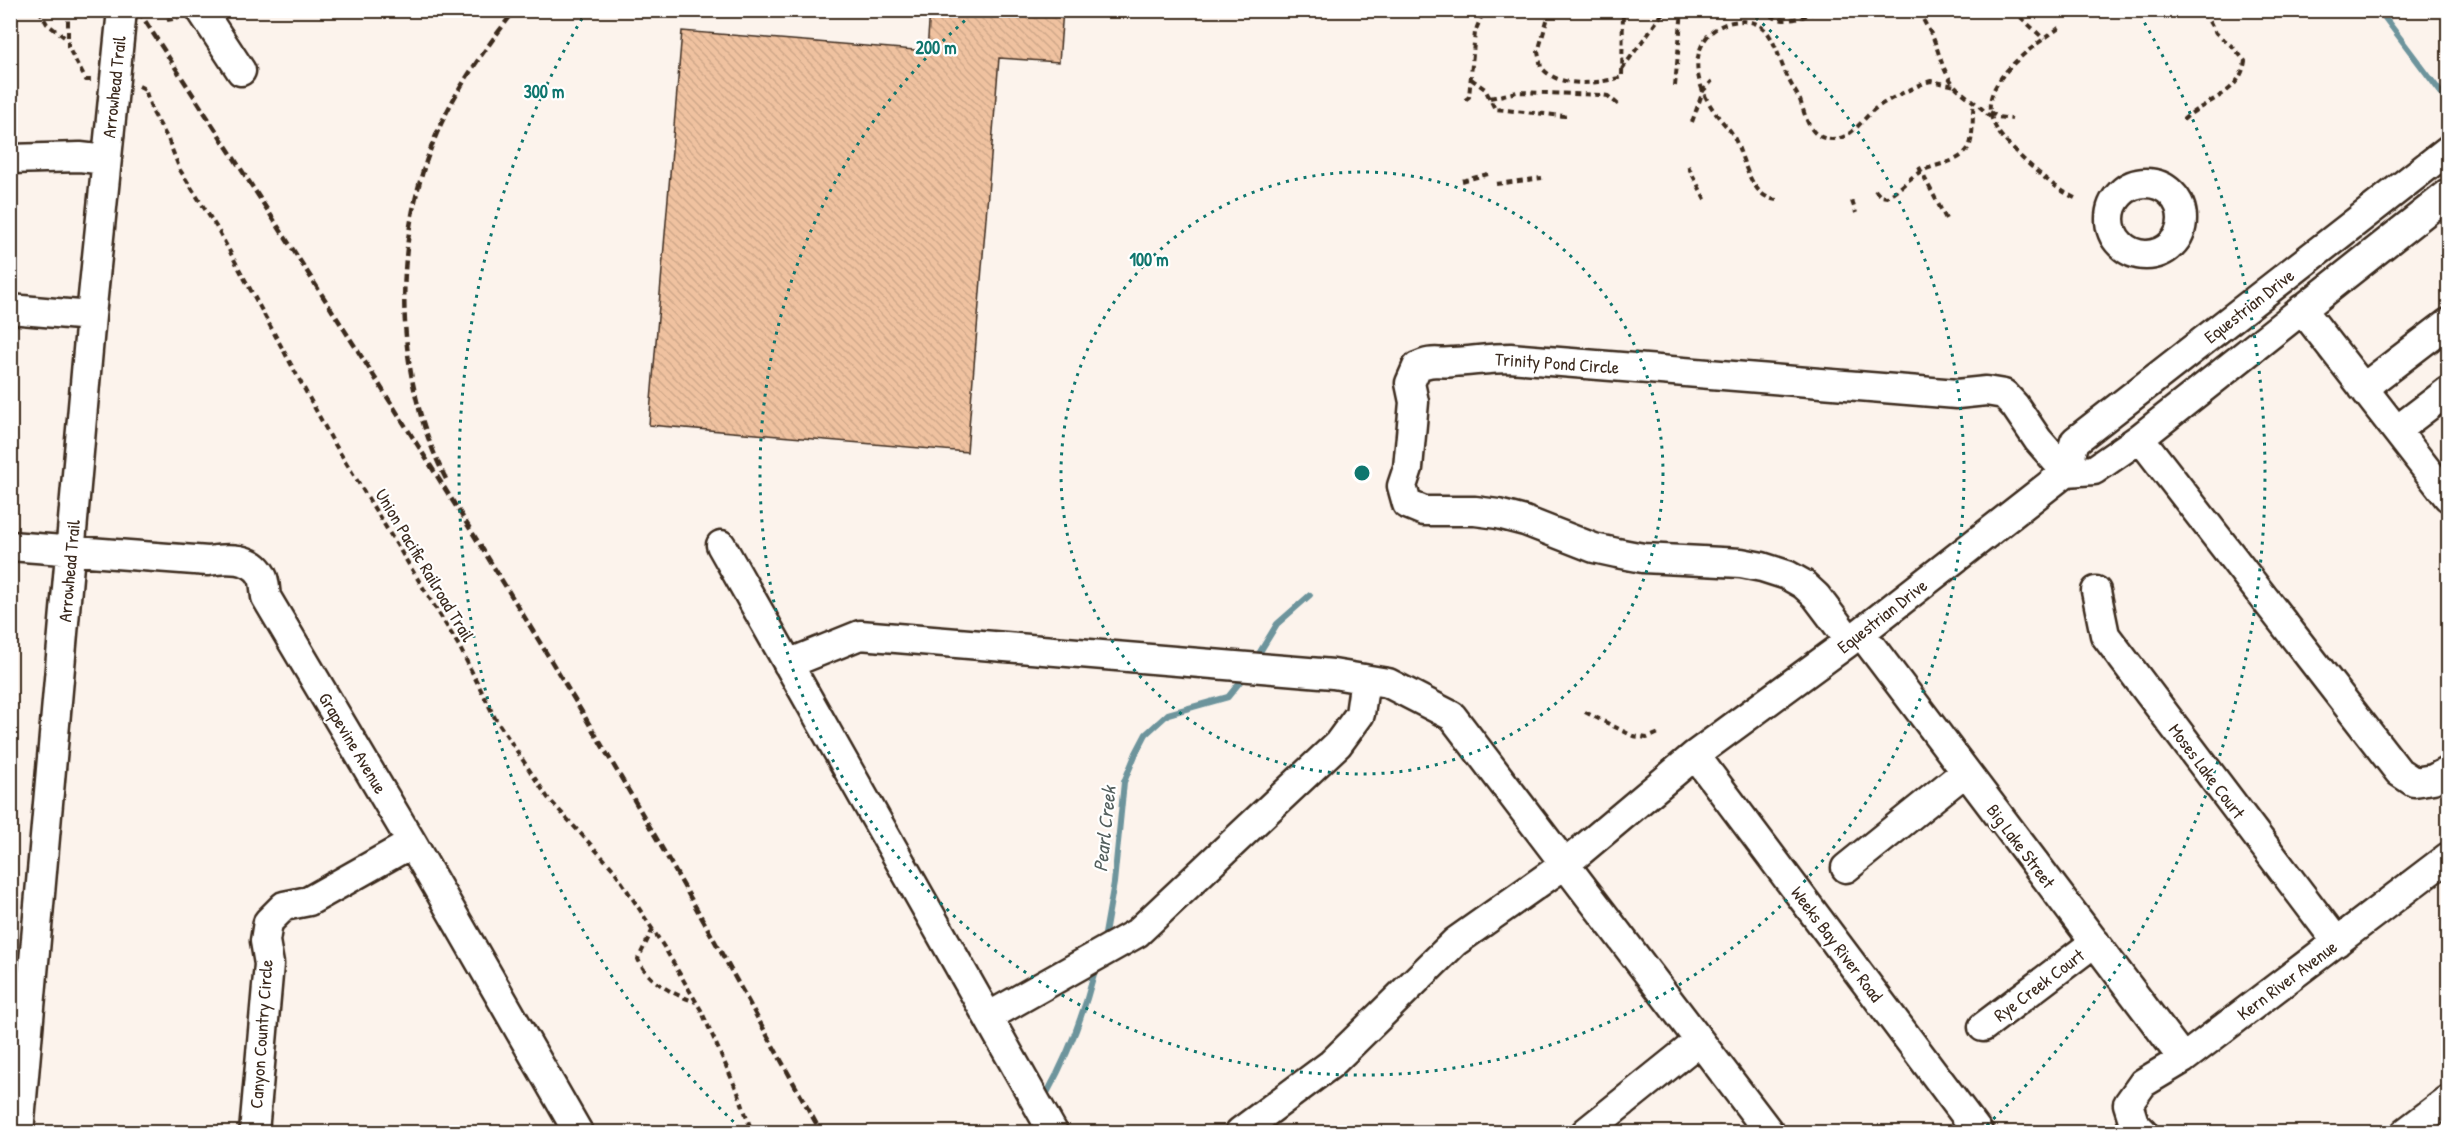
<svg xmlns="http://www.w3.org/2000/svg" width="2459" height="1143" font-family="'Patrick Hand',sans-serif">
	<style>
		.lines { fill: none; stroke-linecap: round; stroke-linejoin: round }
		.stream { stroke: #6d949c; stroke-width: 6 }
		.building { fill: url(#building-back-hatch); stroke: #3b2a1e; stroke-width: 1.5 }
		.minor-casing { stroke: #3b2a1e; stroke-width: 33 }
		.path { stroke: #3b2a1e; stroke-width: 4; stroke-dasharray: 6 4.5; stroke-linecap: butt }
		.minor { stroke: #fff; stroke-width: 28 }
		.rail { stroke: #3b2a1e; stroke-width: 4.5; stroke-dasharray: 9 4.5; stroke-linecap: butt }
		.ring { fill: none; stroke: #0f766e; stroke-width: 3; stroke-dasharray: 3 6 }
		.labels { text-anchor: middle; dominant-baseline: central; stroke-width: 4.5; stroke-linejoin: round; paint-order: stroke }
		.street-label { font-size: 18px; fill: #3b2a1e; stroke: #fff }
		.water-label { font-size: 20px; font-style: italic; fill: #545f5d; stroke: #fff }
		.centre { fill: #0f766e; stroke: #fff; stroke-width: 3 }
		.ring-label { font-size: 18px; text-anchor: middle; font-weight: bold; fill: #0f766e; stroke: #fff; stroke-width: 4.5; stroke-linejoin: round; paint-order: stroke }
	</style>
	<defs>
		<pattern id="building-back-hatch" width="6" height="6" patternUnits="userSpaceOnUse" patternTransform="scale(1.5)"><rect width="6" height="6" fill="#f0c2a0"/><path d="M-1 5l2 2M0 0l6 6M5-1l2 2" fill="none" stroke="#cfa789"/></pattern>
	</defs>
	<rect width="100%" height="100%" fill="#fcf3ec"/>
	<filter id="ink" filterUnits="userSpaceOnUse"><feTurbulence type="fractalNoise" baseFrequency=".0167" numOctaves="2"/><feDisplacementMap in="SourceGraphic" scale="12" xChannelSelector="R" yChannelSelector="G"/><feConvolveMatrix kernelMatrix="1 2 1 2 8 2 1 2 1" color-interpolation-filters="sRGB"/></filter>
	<g filter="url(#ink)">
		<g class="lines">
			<path class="stream" d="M2379 10 2448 102
				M1255 660 1277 624 1310 595
				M1105 934 1114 883 1124 782 1136 753 1146 734 1168 714 1228 697 1240 682
				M1047 1093C1068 1055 1083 1016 1094 974"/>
		</g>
		<path class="building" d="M930 10H1063L1059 62 999 58 967 452 649 425 682 31 927 51Z"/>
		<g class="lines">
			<defs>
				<path id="minor" d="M201 10 241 71
					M10 159 80 157 106 160
					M2110 219a36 36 0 1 1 72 0a36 36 0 1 1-72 0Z
					M10 309 91 316
					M2302 309 2448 497
					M2363 388 2448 323
					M2397 430 2448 391
					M2140 438 2399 772 2414 782 2433 779 2448 771
					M2066 472 2075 441 2448 150
					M721 545 1053 1132
					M10 546 208 561C227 558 254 556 263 578 265 583 265 591 266 597L412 843 578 1132
					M2096 591 2105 635 2337 942
					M1861 633 2183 1059
					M1850 641 1816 596 1803 584 1787 575 1762 567 1741 563 1643 558 1617 553 1594 548 1525 521 1498 514 1475 511H1424L1407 504 1402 486 1408 468 1414 402 1410 383 1417 367C1434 359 1436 364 1453 362 1472 361 1491 358 1510 358L1957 394 1986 391 2004 394 2015 406 2038 440 2066 472
					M788 664 860 635 1333 674 1388 683 1452 716 1769 1132
					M1695 755 1978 1132
					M1846 868 1965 772
					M988 1017 1137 933 1338 744 1360 714 1365 679
					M1983 1027 2095 942
					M19 1132 91 316 122 10
					M254 1132 269 964 265 941 268 922 284 906 309 901 412 843
					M1240 1132 1331 1064 1455 942 1564 865 1695 755 1850 641 2066 472 2094 470 2140 438 2448 194
					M1586 1132 1699 1041
					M2143 1132 2134 1123 2128 1104 2143 1083 2183 1059 2448 857
					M2406 1132 2448 1100"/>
			</defs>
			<use href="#minor" class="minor-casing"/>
			<path class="path" d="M39 10 47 24 67 39
				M68 10V47L86 80H92
				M1550 10 1538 52 1541 67C1559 89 1597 84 1622 77L1623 10
				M1762 10C1780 26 1798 20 1819 10
				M1920 10C1922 21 1930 30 1934 40 1940 56 1943 72 1955 86 1966 97 1980 105 1990 117
				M2013 10 2044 39
				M2446 10 2448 13
				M167 20 178 18
				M2059 28C2034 46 1978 82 1992 119 1998 136 2011 147 2023 159 2041 175 2057 190 2079 200
				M1622 69 1665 10
				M1471 79 1485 89 1495 109 1564 116V121
				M139 86 145 89 152 111 168 139 180 170 217 228 331 438 459 646 495 718 548 798 614 870 664 947 701 1010 739 1095 752 1132
				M1675 86 1682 10
				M1490 98 1517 92 1602 95 1608 96 1620 106
				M1465 100 1469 97 1475 32 1484 10
				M1990 112 1998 117 2012 119
				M2183 120C2204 100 2240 95 2245 61L2234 48 2216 33 2202 10
				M1692 122 1703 91 1712 81
				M1688 166 1706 201
				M1919 167 1947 221
				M1462 181 1488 174
				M1496 184 1542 178
				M1875 190 1880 196 1887 197C1900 190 1908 179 1920 172 1935 163 1960 164 1969 147 1974 137 1972 113 1974 101
				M1777 200C1745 197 1744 145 1728 128 1706 105 1685 68 1706 38 1712 30 1722 24 1733 22 1773 15 1774 50 1787 76 1791 85 1796 92 1800 100 1806 117 1809 139 1832 139 1854 139 1863 116 1879 106 1893 97 1909 90 1924 83L1931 81 1955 86
				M1852 201 1856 213
				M1585 712 1633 736 1647 738 1659 733
				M653 929 638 959C647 981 674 995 696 1002"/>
			<use href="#minor" class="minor"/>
			<path class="rail" d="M138 10C309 274 481 538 640 810 702 916 761 1025 821 1132
				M446 479C393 375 391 240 437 133 456 88 485 49 515 10"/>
		</g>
	</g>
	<g class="ring">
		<circle cx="1362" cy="473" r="301"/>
		<path d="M1749 12A602 602 0 1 1 975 12"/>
		<path d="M740 1128A903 903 0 0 1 584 15M2140 15A903 903 0 0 1 1984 1128"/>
	</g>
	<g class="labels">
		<g class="street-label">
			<text transform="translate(114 87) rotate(-84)">Arrowhead Trail</text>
			<text transform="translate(2249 306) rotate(-38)">Equestrian Drive</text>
			<text transform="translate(1557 363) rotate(4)">Trinity Pond Circle</text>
			<text transform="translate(425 565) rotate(59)">Union Pacific Railroad Trail</text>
			<text transform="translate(69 571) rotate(-85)">Arrowhead Trail</text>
			<text transform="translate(1882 616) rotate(-38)">Equestrian Drive</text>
			<text transform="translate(353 743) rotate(59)">Grapevine Avenue</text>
			<text transform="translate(2207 771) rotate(53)">Moses Lake Court</text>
			<text transform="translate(2021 846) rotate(53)">Big Lake Street</text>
			<text transform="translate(1837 944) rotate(53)">Weeks Bay River Road</text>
			<text transform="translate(2287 980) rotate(-37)">Kern River Avenue</text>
			<text transform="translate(2039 985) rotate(-37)">Rye Creek Court</text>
			<text transform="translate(261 1034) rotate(-86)">Canyon Country Circle</text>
		</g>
		<g class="water-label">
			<text transform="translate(1104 829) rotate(-84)">Pearl Creek</text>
		</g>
	</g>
	<circle cx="1362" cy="473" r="9" class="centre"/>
	<g class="ring-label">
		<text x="936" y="54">200 m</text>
		<text x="544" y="98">300 m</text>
		<text x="1149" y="266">100 m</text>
	</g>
	<rect width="2459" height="1143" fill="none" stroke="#fff" stroke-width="36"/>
	<rect x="18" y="18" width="2423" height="1107" fill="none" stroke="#3b2a1e" stroke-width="2" filter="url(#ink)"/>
</svg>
